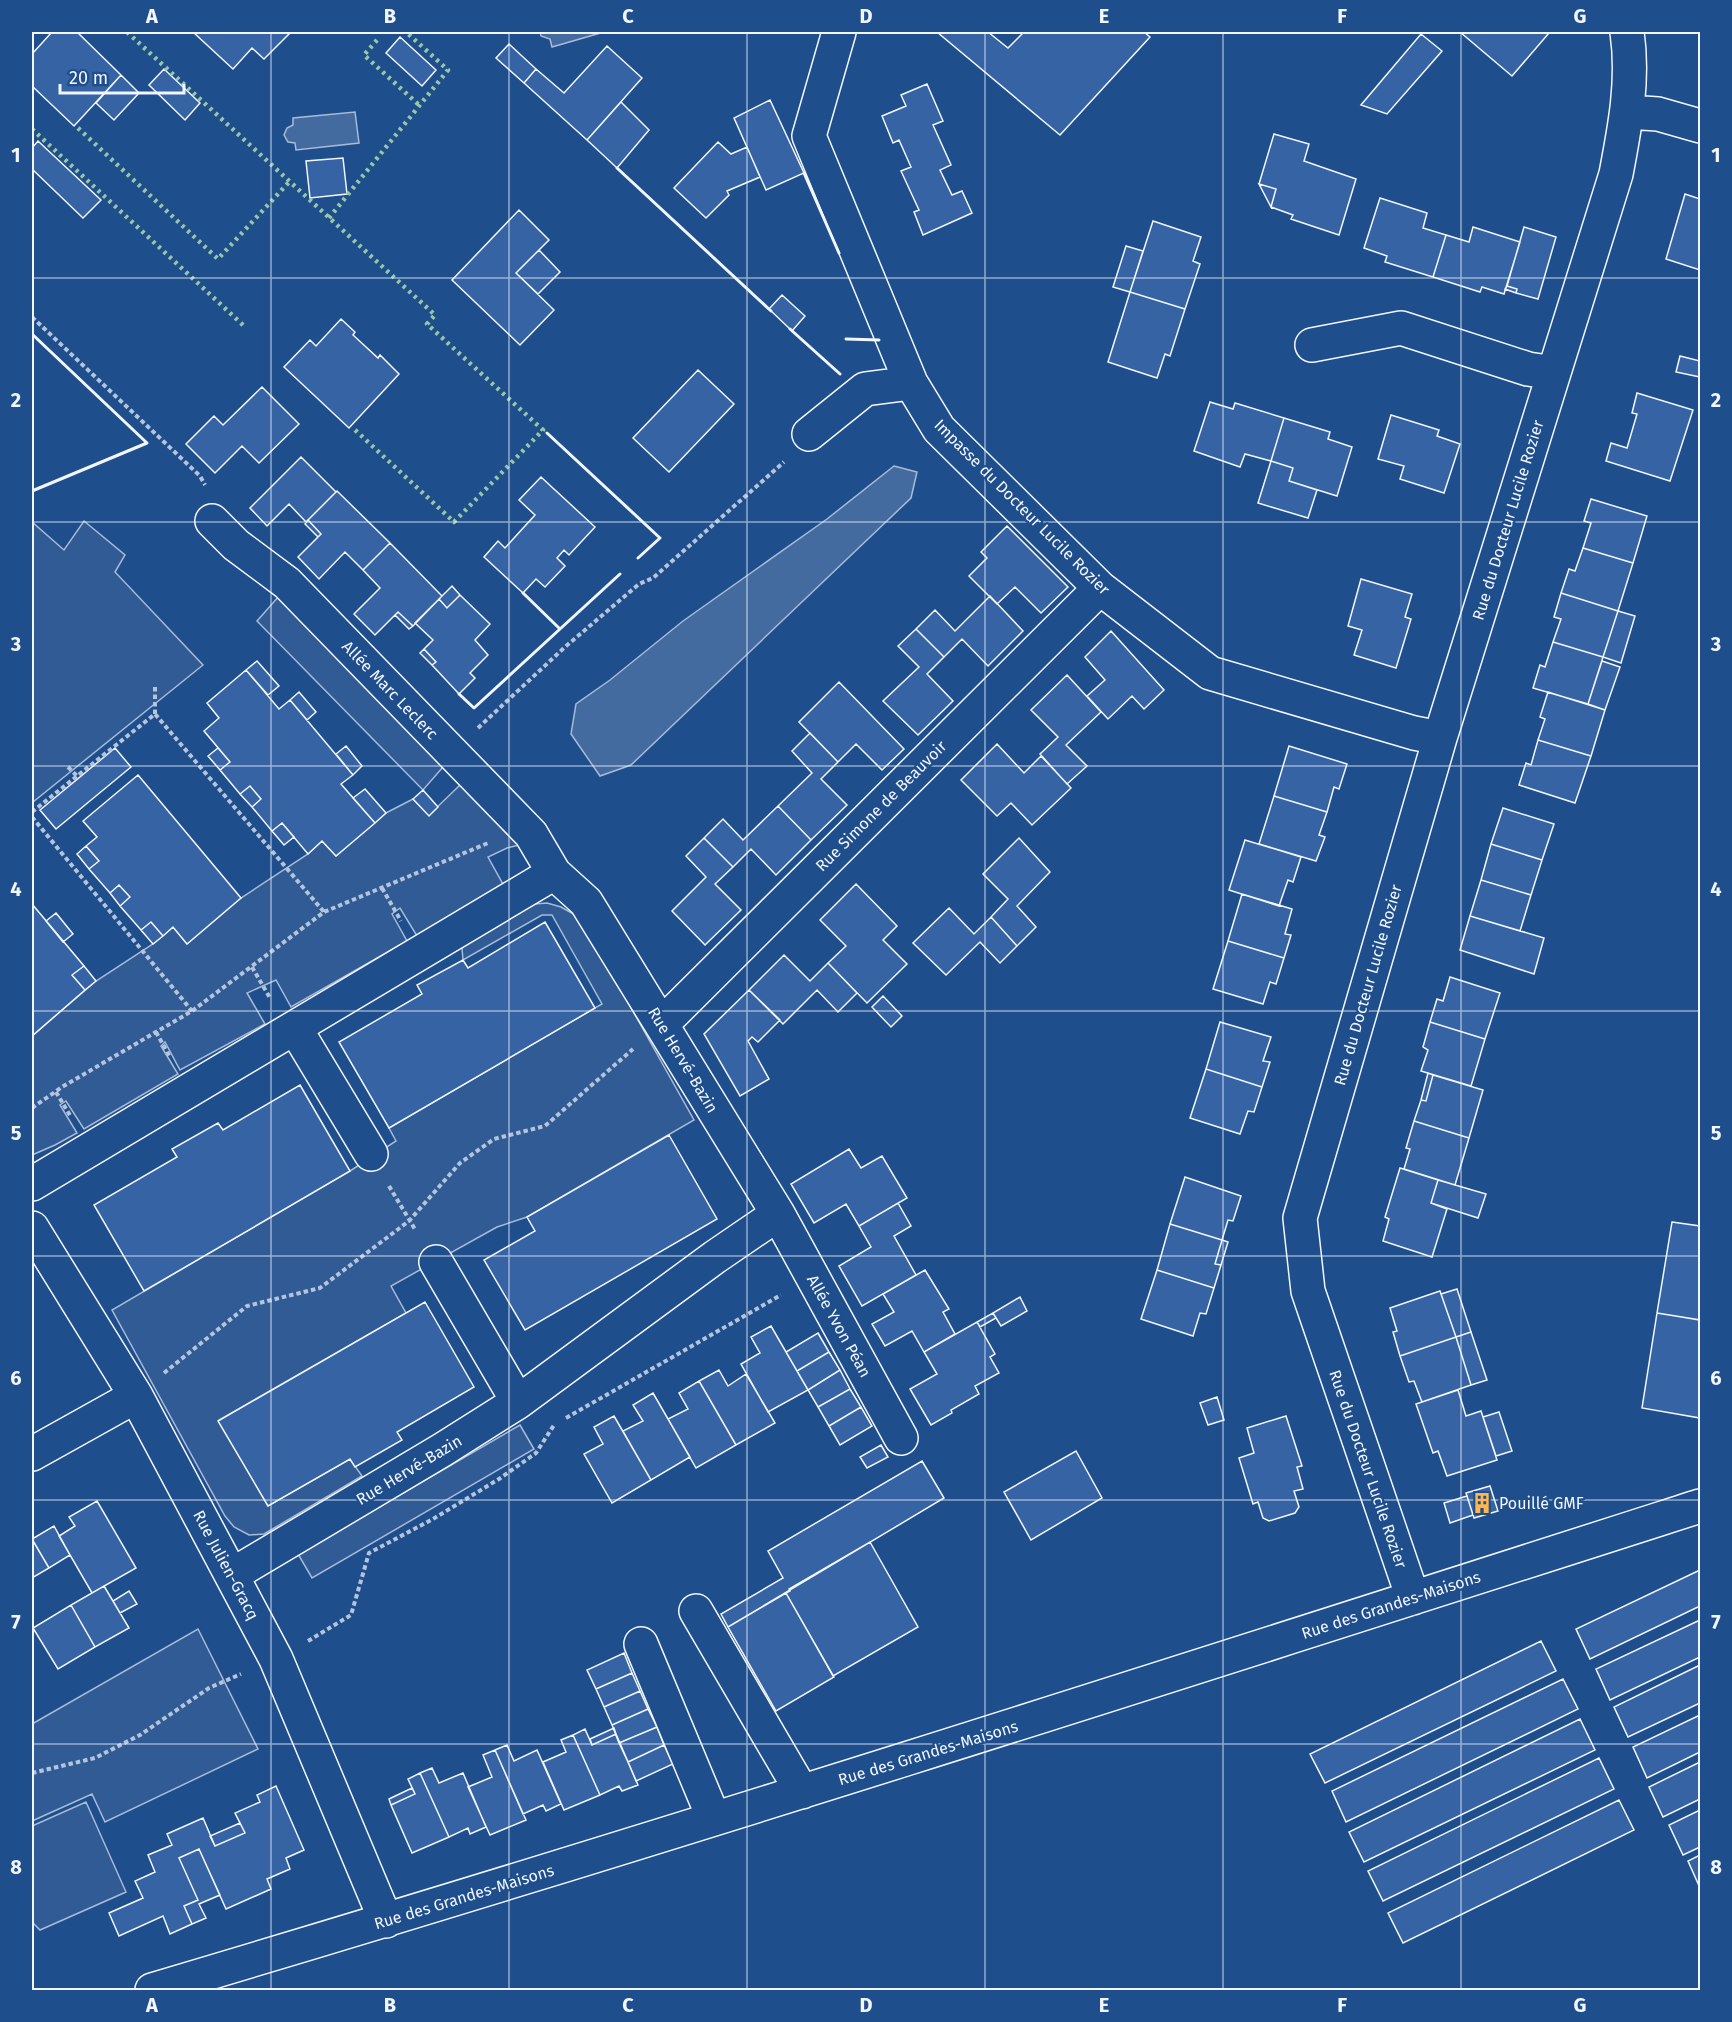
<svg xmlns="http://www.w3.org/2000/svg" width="1732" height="2022" font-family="'Fira Sans',sans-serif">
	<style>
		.built { fill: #305b95; stroke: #a8bbd7; stroke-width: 1.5 }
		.water { fill: #446ba0; stroke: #a8bbd7; stroke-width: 1.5 }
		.building { fill: #3563a3; stroke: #f2f6ff; stroke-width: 1.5 }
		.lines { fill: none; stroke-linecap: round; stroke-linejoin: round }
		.minor-casing { stroke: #f2f6ff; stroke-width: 36 }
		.path { stroke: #b3c4dc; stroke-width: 4; stroke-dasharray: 4.5 3; stroke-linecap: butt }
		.minor { stroke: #1f4e8c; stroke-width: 33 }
		.hedge { stroke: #97c8a6; stroke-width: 4.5; stroke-dasharray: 3 4.5; stroke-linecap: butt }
		.wall { stroke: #f2f6ff; stroke-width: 3 }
		.grid { fill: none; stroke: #f2f6ff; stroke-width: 1.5; stroke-opacity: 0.55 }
		.labels { text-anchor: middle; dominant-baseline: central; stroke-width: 4.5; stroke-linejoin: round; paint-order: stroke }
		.street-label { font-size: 16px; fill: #f2f6ff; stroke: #1f4e8c }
		.poi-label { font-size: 16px; fill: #f2f6ff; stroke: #1f4e8c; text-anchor: start }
		.neatline { fill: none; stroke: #f2f6ff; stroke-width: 2 }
		.grid-label { font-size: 20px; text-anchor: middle; font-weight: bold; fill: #f2f6ff }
	</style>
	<rect width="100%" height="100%" fill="#1f4e8c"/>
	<path class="built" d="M84 521 125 555 115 572 203 665 33 802 32 801V522L64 550Z
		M279 596 443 767 423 790 257 621Z
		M460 785 519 845 507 848 488 857 504 886 417 936 400 908 392 914 407 941 291 1007 276 980 247 993 265 1024 180 1070 165 1042 161 1046 178 1074 84 1129 66 1101 60 1105 77 1133 55 1145 32 1155V1036L96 981 153 944 173 927 187 944 241 898 308 854 322 841 336 856 386 813 413 799 429 815Z
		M547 903 561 907 577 916 588 931 694 1120 527 1217 497 1227 391 1286 406 1313 219 1420 268 1506 350 1459 362 1476 264 1534 249 1535 234 1527 225 1516 112 1310 350 1171 396 1141 389 1128 602 1004 552 915H542L463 960 462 948 467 942 535 904Z
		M520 1425 534 1449 312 1578 298 1554Z
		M198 1629 258 1749 105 1822 92 1794 32 1821V1724Z
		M86 1802 126 1892 40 1930 32 1922V1826Z"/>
	<path class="water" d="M540 32H604L552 47 550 39 541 36Z
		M355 112 359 143 296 150 295 143 288 142 284 135 287 128 293 125V118Z
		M894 466 917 472 911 498 631 765 600 776 571 734 576 704 610 680 683 621 827 519Z"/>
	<path class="building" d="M52 32H77L121 75 74 126 32 86V54Z
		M193 32H291L264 59 252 48 233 69Z
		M937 32H988L1008 48 1024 32H1144L1150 37 1060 135Z
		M1460 32H1547L1549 33 1512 76Z
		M1421 34 1442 51 1387 114 1361 105Z
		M400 37 436 70 422 86 386 53Z
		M509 44 536 69 524 83 496 58Z
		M607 46 642 78 587 140 524 83 536 69 564 93Z
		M164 69 200 103 185 120 149 85Z
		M121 75 139 93 114 120 96 103Z
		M927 84 943 121 933 125 951 165 940 170 952 195 962 191 972 213 923 235 914 212 919 210 901 171 911 167 899 140 893 143 882 116 906 106 901 95Z
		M770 100 804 173 766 190 734 118Z
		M621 102 649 130 617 168 587 140Z
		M1274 134 1309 144 1304 161 1356 179 1339 235 1291 219 1293 215 1271 207 1276 189 1259 184Z
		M38 141 101 200 83 218 32 169V148Z
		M718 142 731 154 747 147 760 177 727 191 729 195 706 218 674 188Z
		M343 158 347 194 310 198 306 161Z
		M1259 184 1276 189 1271 207Z
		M1685 194 1700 199V270L1666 259Z
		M1380 198 1427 213 1423 228 1446 235 1433 277 1385 262 1387 256 1364 248Z
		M519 210 549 240 516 273 554 310 520 345 452 280Z
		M1153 221 1201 237 1193 261 1200 264 1185 309 1130 292Z
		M1473 227 1520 242 1504 294 1482 287 1480 292 1433 277 1446 235 1469 242Z
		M1524 227 1556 237 1538 299 1516 293 1517 289 1507 286Z
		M1126 246 1143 251 1130 292 1113 287Z
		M539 250 560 272 538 294 516 273Z
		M1507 286 1517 289 1516 293 1505 289Z
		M1130 292 1185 309 1170 356 1165 354 1157 378 1108 362Z
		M782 295 805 316 792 331 769 309Z
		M341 319 355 332 353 335 378 358 380 355 399 374 349 428 284 367 310 340 316 346Z
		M1680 356 1700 361V377L1676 372Z
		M698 370 734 404 669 472 633 438Z
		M262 387 299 424 259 463 242 446 215 473 186 444 214 416 223 425Z
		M1637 393 1693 410 1670 481 1606 461 1611 443 1627 448 1637 414 1632 413Z
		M1210 402 1233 409 1235 403 1284 418 1271 461 1245 454 1240 467 1194 451Z
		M1391 415 1439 430 1437 436 1460 444 1444 493 1400 479 1404 466 1378 459Z
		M1284 418 1330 432 1328 439 1352 447 1337 496 1289 481 1293 468 1271 461Z
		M301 457 336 492 306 522 289 504 267 526 250 508Z
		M1271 461 1293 468 1289 481 1317 490 1308 518 1258 503Z
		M541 477 595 527 569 555 564 550 557 558 565 566 545 587 536 579 523 593 484 557 498 541 505 548 535 515 519 500Z
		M337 491 390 543 363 570 345 552 319 579 298 557 321 534 308 520Z
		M1591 499 1647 516 1633 563 1583 548 1591 523 1584 521Z
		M308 520 321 534 318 537 305 524Z
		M1007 526 1068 587 1041 613 1015 587 997 604 969 576 987 558 981 552Z
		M390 543 442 596 413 626 398 612 375 635 354 614 380 588 363 570Z
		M1583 548 1633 563 1618 611 1561 593 1569 569 1575 571Z
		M1361 579 1412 594 1405 617 1411 619 1396 668 1354 655 1362 630 1348 626Z
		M452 586 460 595 447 608 439 599Z
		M1561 593 1618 611 1603 657 1553 642 1561 619 1554 617Z
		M460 595 490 624 475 640 488 655 470 673 475 678 459 694 432 665 436 662 424 649 433 640 415 623 439 599 447 608Z
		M990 596 1023 631 988 666 962 639 944 657 916 629 935 610 955 631Z
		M1618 611 1635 616 1621 663 1603 657Z
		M398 612 413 626 409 629 395 615Z
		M916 629 944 657 927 674 953 701 918 735 883 701 919 667 898 646Z
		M1111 631 1164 690 1144 709 1132 696 1108 719 1087 696 1105 680 1085 657Z
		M1553 642 1603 657 1588 704 1533 688 1540 665 1545 667Z
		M424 649 436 662 432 665 420 653Z
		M257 661 279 686 268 695 246 670Z
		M1602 661 1620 667 1605 710 1588 704Z
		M246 670 279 709 290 700 353 775 341 784 375 823 336 856 322 841 308 854 282 823 272 831 252 807 261 799 250 786 240 794 220 770 230 762 204 731 219 718 207 703Z
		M1067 675 1101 712 1066 745 1087 766 1067 784 1040 754 1058 737 1031 710Z
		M839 682 904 749 882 770 856 744 838 762 799 722Z
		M299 692 316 712 307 720 290 700Z
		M1548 692 1605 710 1591 756 1538 740 1545 719 1540 717Z
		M810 733 838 762 821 779 847 805 811 840 778 806 812 773 792 751Z
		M1538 740 1591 756 1575 803 1519 785 1526 763 1531 765Z
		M997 744 1024 773 1041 756 1071 788 1032 825 1011 803 997 816 961 780Z
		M346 746 362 766 353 775 336 754Z
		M1289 746 1347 764 1339 789 1334 787 1327 812 1274 796Z
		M115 748 131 767 56 829 40 810Z
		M218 748 230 762 220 770 208 756Z
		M138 775 241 898 187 944 173 927 163 936 151 922 141 930 120 906 130 897 119 885 110 893 89 869 99 861 86 846 97 837 83 821Z
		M250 786 261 799 252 807 240 794Z
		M365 789 386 813 375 823 353 798Z
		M423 790 438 807 429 816 413 799Z
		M1274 796 1327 812 1319 835 1325 837 1316 861 1259 844Z
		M778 806 811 840 776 875 751 849 733 867 704 838 723 819 743 840Z
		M1503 808 1554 824 1542 860 1491 844Z
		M282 823 294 837 284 845 272 831Z
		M704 838 733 867 715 884 741 910 705 945 672 911 706 877 686 856Z
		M1019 838 1050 872 1017 906 1036 927 1017 946 991 917 1008 899 983 874Z
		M1245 840 1301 857 1293 882 1288 880 1279 906 1229 890Z
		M1491 844 1542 860 1531 895 1481 880Z
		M86 846 99 861 89 869 77 854Z
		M1481 880 1531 895 1520 931 1470 916Z
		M856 884 897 926 883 940 907 964 867 1003 828 963 846 946 820 920Z
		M119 885 130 897 120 906 110 893Z
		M1242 894 1292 909 1285 934 1291 935 1284 958 1228 941Z
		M32 904 84 966 72 975 85 990 32 1036Z
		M949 908 974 934 991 917 1017 946 1000 963 980 942 946 975 913 943Z
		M56 913 73 934 63 942 46 921Z
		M1470 916 1544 938 1534 974 1460 950Z
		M151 922 163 936 153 944 141 930Z
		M545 922 595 1008 389 1128 339 1042 422 994 417 985 463 960 468 968Z
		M1228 941 1284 958 1276 984 1270 982 1263 1004 1213 989Z
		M784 955 810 981 828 963 857 993 838 1012 817 990 783 1024 749 990Z
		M84 966 96 981 85 990 72 975Z
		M1450 977 1500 993 1485 1039 1430 1022 1437 999 1443 1001Z
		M749 990 780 1020 758 1042 752 1037 748 1041 769 1079 740 1096 704 1034Z
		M883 996 902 1016 891 1027 872 1007Z
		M1220 1022 1271 1037 1263 1061 1270 1062 1262 1087 1206 1069Z
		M1430 1022 1485 1039 1471 1086 1421 1071 1428 1050 1423 1047Z
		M1206 1069 1262 1087 1254 1112 1248 1111 1240 1134 1190 1118Z
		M1428 1073 1433 1075 1426 1101 1421 1100Z
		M1433 1075 1483 1090 1469 1138 1414 1121 1421 1100 1426 1101Z
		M300 1085 350 1171 144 1291 94 1205 177 1157 172 1149 218 1123 223 1130Z
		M1414 1121 1469 1138 1455 1185 1404 1169 1410 1149 1406 1148Z
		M669 1135 717 1219 525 1330 484 1260 535 1231 527 1217Z
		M849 1149 861 1168 882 1156 907 1198 859 1226 846 1204 814 1223 791 1184Z
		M1400 1168 1438 1180 1431 1203 1447 1209 1432 1257 1383 1241 1389 1219 1385 1217Z
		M1185 1177 1241 1196 1233 1221 1228 1220 1222 1240 1170 1224Z
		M1438 1180 1486 1194 1478 1218 1431 1203Z
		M898 1203 911 1226 894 1236 916 1275 862 1306 839 1266 871 1247 859 1226Z
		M1672 1222 1700 1226V1320L1657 1313Z
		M1170 1224 1222 1240 1215 1264 1221 1265 1214 1288 1157 1270Z
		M1222 1240 1228 1242 1221 1265 1215 1264Z
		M925 1270 949 1309 943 1312 955 1334 924 1352 912 1331 885 1346 872 1324 894 1312 883 1294Z
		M1157 1270 1214 1288 1206 1314 1200 1313 1193 1336 1141 1319Z
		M1457 1289 1471 1332 1456 1337 1441 1294Z
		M1440 1291 1456 1337 1400 1356 1393 1332 1397 1331 1390 1308Z
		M1020 1297 1027 1311 1001 1326 993 1313Z
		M425 1302 474 1387 397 1432 402 1440 355 1467 350 1459 268 1506 218 1421Z
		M993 1313 996 1318 980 1327 977 1322Z
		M1657 1313 1700 1320V1418L1642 1408Z
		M977 1322 995 1354 990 1357 999 1373 975 1386 979 1394 951 1410 952 1413 931 1425 910 1389 937 1374 924 1352Z
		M771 1326 808 1390 768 1412 741 1364 760 1353 751 1337Z
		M1471 1332 1487 1380 1471 1385 1456 1337Z
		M818 1333 829 1352 797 1371 786 1352Z
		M1456 1337 1471 1385 1422 1402 1414 1381 1409 1382 1400 1356Z
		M829 1352 840 1370 808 1390 797 1371Z
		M719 1370 728 1386 746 1374 775 1423 736 1445 699 1381Z
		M840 1370 850 1389 818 1407 808 1390Z
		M699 1381 736 1445 696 1468 668 1419 688 1409 679 1393Z
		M850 1389 861 1407 829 1426 818 1407Z
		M1458 1390 1466 1416 1481 1411 1497 1460 1447 1476 1438 1451 1433 1453 1416 1404Z
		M653 1393 690 1457 651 1480 623 1431 643 1421 633 1405Z
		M1217 1397 1224 1420 1208 1425 1200 1403Z
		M861 1407 872 1426 840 1445 829 1426Z
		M1499 1412 1512 1451 1496 1456 1483 1417Z
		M614 1416 651 1480 612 1503 584 1454 603 1444 594 1427Z
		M1286 1416 1302 1466 1297 1467 1303 1489 1294 1491 1299 1507 1295 1513 1269 1521 1263 1518 1258 1502 1253 1504 1239 1458 1254 1453 1247 1428Z
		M881 1445 888 1457 867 1468 860 1457Z
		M1076 1451 1102 1498 1031 1540 1004 1492Z
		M922 1461 944 1498 728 1627 721 1614 783 1578 768 1551Z
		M1490 1486 1498 1511 1474 1518 1466 1493Z
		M1467 1496 1473 1515 1450 1523 1444 1503Z
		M97 1501 136 1568 92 1593 59 1536 75 1526 69 1517Z
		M54 1526 70 1555 49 1568 32 1539Z
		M32 1539 49 1568 32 1578Z
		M870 1542 918 1627 833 1676 786 1593 790 1591 789 1589Z
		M1700 1570V1606L1590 1659 1576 1629Z
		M104 1586 129 1628 95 1647 71 1605Z
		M129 1591 137 1604 120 1613 113 1601Z
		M786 1593 834 1677 776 1711 728 1627Z
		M71 1605 95 1647 58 1669 33 1628Z
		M1700 1620V1657L1610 1700 1596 1669Z
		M1541 1641 1556 1671 1325 1783 1310 1754Z
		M624 1653 632 1673 596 1689 587 1670Z
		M1700 1665V1703L1628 1737 1614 1707Z
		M632 1673 640 1691 604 1707 596 1689Z
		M1563 1679 1578 1709 1346 1822 1332 1791Z
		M640 1691 648 1709 612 1725 604 1707Z
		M648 1709 657 1727 619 1743 612 1725Z
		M1700 1715V1752L1647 1778 1633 1747Z
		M1580 1719 1595 1750 1364 1862 1349 1832Z
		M657 1727 664 1745 628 1762 619 1743Z
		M614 1728 616 1734 592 1745 590 1739Z
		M585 1729 592 1745 616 1734 638 1785 622 1791 619 1786 600 1795 573 1735Z
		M573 1735 600 1795 564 1810 543 1762 566 1752 561 1740Z
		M507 1745 514 1761 537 1750 561 1804 546 1811 543 1805 523 1814 495 1750Z
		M664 1745 673 1764 636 1781 628 1762Z
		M495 1750 526 1820 490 1835 468 1787 492 1777 483 1755Z
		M1599 1758 1614 1789 1383 1901 1368 1871Z
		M1700 1762V1799L1663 1817 1649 1787Z
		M432 1768 439 1783 463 1773 486 1827 470 1834 468 1828 449 1837 420 1773Z
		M420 1773 449 1837 412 1853 391 1805 415 1794 408 1779Z
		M276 1786 304 1850 286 1858 290 1869 267 1879 271 1889 226 1909 199 1849 179 1858 198 1900 184 1906 192 1924 170 1934 163 1916 119 1936 109 1913 143 1898 135 1881 155 1872 148 1855 172 1845 167 1834 203 1818 215 1846 245 1833 235 1813 260 1802 257 1795Z
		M412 1788 415 1794 391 1805 389 1799Z
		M1619 1800 1634 1830 1403 1943 1388 1913Z
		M1700 1810V1847L1683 1855 1669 1825Z
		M240 1823 245 1833 215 1846 210 1836Z
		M199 1849 220 1895 199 1904 206 1918 192 1924 184 1906 198 1900 179 1858Z
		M1700 1855V1888L1688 1861Z"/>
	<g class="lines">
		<defs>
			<path id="minor" d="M839 32 809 136 911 383
				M1628 112 1658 114 1700 126
				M1312 345 1401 328 1528 369 1554 373
				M809 434 865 389 911 383 939 429 1100 588 1210 673 1414 733 1440 738
				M212 521 236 545 287 583 531 834 554 873
				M662 1024 1100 588
				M295 1028 371 1154
				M32 1184 554 873 586 902 778 1214 715 1257 518 1402 442 1450 232 1575
				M778 1214 901 1438
				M32 1228 136 1396 276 1659 386 1921
				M436 1262 518 1402
				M32 1454 136 1396
				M1413 1598 1308 1291 1300 1218 1440 738 1616 174C1625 127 1634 80 1627 32
				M696 1611 802 1792
				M641 1644 714 1819
				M152 1990C671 1836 1185 1671 1700 1506"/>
		</defs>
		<use href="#minor" class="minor-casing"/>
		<path class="path" d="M32 317 200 476 205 485
			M155 714V685
			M478 728 565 647 639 584 653 578 784 462
			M68 767 77 776
			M32 812 155 714 324 912
			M32 817 192 1011
			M382 888 401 921
			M252 967 270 998
			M156 1032 170 1057
			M56 1092 71 1117
			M32 1108 62 1087 192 1011 324 912 488 843
			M389 1186 416 1231
			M164 1373 247 1306 320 1288 409 1221 460 1163 494 1139 545 1126 633 1049
			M566 1418 781 1295
			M308 1641 351 1615 369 1553 433 1519 499 1479 536 1453 554 1425
			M32 1773 95 1758 140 1735 209 1688 241 1674"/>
		<use href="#minor" class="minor"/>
		<path class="hedge" d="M127 32 435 315 427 324 543 430 454 522 353 428
			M377 40 364 55 419 105
			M78 128 218 259 290 181
			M32 129 244 326
			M329 218 448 70 406 32"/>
		<path class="wall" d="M617 168 771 311
			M804 173 839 253
			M790 329 840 374
			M32 334 147 443 32 491
			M846 339 879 340
			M547 433 660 538 638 558
			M523 593 560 629 620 574
			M459 694 474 708 560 629"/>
	</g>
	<path class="grid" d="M271 32V1990M509 32V1990M747 32V1990M985 32V1990M1223 32V1990M1461 32V1990M32 278H1700M32 522H1700M32 766H1700M32 1011H1700M32 1256H1700M32 1500H1700M32 1744H1700"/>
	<defs>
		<symbol id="building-bare" viewBox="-9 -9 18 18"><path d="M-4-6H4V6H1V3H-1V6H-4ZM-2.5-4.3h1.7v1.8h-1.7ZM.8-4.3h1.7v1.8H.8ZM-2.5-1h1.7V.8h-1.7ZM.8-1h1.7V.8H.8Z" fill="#ffb74d" stroke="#1f4e8c" stroke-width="2.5" paint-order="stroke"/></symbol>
	</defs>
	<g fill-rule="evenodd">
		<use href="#building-bare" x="1467" y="1488" width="30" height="30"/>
	</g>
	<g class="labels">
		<g class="street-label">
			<text transform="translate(1022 507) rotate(45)">Impasse du Docteur Lucile Rozier</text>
			<text transform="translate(1508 520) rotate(-73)">Rue du Docteur Lucile Rozier</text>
			<text transform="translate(390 690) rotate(46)">Allée Marc Leclerc</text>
			<text transform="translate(881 806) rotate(-45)">Rue Simone de Beauvoir</text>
			<text transform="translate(1368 985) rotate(-74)">Rue du Docteur Lucile Rozier</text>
			<text transform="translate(683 1060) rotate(59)">Rue Hervé-Bazin</text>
			<text transform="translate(839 1326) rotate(61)">Allée Yvon Péan</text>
			<text transform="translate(1368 1469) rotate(71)">Rue du Docteur Lucile Rozier</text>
			<text transform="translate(409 1470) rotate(-31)">Rue Hervé-Bazin</text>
			<text transform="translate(226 1565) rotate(62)">Rue Julien-Gracq</text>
			<text transform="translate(1391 1605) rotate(-18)">Rue des Grandes-Maisons</text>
			<text transform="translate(928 1753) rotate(-17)">Rue des Grandes-Maisons</text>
			<text transform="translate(464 1897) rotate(-17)">Rue des Grandes-Maisons</text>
		</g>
		<g class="poi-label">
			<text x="1499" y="1503">Pouillé GMF</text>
		</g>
	</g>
	<rect width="1732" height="2022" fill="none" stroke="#1f4e8c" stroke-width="66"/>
	<path d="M60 84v9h124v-9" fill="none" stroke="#f2f6ff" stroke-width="3"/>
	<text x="69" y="84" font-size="18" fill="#f2f6ff" stroke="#1f4e8c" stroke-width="4.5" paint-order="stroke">20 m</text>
	<rect x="33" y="33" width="1666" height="1956" class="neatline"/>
	<g class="grid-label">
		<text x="152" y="23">A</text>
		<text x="390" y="23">B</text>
		<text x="628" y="23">C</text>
		<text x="866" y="23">D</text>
		<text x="1104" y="23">E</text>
		<text x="1342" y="23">F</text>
		<text x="1580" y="23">G</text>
		<text x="16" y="162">1</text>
		<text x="1716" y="162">1</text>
		<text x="16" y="407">2</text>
		<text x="1716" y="407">2</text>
		<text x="16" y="651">3</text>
		<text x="1716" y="651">3</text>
		<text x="16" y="896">4</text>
		<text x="1716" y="896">4</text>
		<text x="16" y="1140">5</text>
		<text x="1716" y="1140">5</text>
		<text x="16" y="1385">6</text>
		<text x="1716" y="1385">6</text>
		<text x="16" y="1629">7</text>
		<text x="1716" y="1629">7</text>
		<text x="16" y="1874">8</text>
		<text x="1716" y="1874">8</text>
		<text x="152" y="2012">A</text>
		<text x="390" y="2012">B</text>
		<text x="628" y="2012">C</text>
		<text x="866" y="2012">D</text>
		<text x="1104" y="2012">E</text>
		<text x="1342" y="2012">F</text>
		<text x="1580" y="2012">G</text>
	</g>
</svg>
